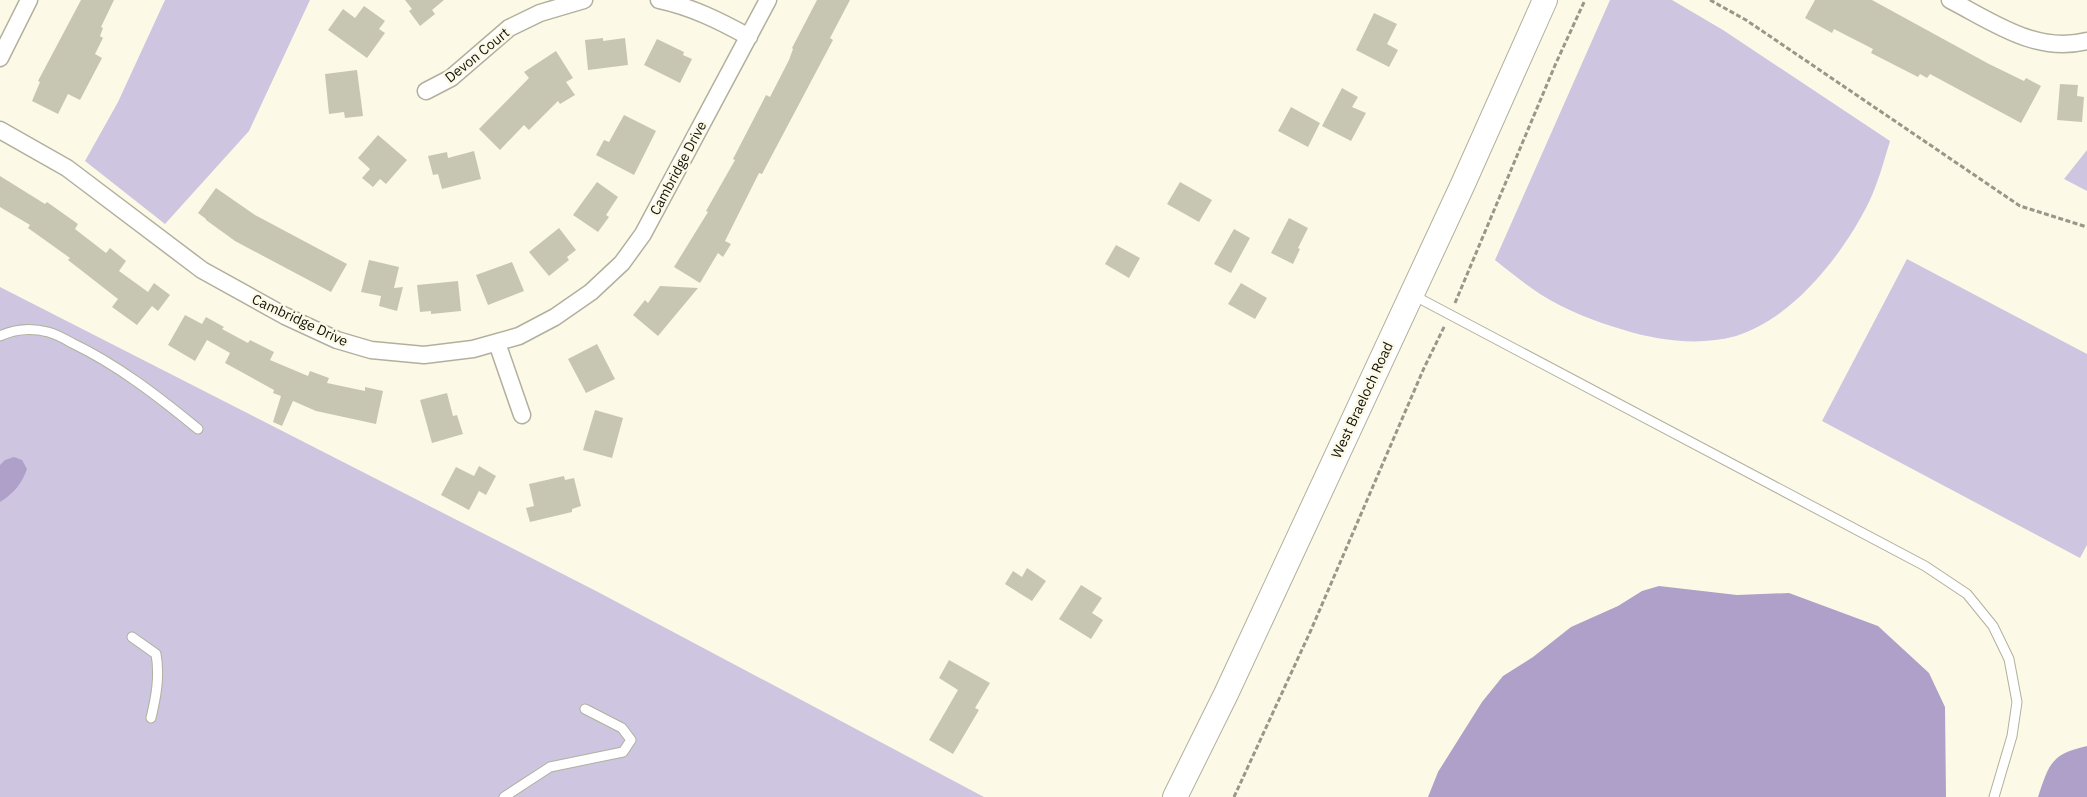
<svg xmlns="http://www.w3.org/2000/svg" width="2087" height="797" font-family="'IBM Plex Sans',sans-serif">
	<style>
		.green { fill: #cec5e1 }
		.water { fill: #aea0c8 }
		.building { fill: #c7c6b3 }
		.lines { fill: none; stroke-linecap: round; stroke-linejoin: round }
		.lane-casing { stroke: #b2b09d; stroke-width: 11 }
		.street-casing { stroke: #b2b09d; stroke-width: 19 }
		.secondary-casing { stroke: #b2b09d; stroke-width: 26 }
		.path { stroke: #989789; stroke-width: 3; stroke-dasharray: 5 2.5; stroke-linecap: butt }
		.lane { stroke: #fff; stroke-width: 9 }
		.street { stroke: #fff; stroke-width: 16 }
		.secondary { stroke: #fff; stroke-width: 24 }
		.labels { text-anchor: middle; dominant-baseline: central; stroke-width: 5; stroke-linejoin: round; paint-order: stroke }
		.street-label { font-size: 14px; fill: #12120b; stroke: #fcfae7 }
	</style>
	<rect width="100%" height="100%" fill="#fcfae7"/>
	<path class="green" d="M165 0H310L249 131 165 224 85 161 118 102Z
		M1610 0H1672L1723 30 1890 141C1884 161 1878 183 1869 202 1844 253 1793 319 1736 336 1700 346 1659 341 1624 330 1596 322 1565 310 1540 294 1525 284 1510 272 1495 260Z
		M2087 150V191L2064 179Z
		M1907 259 2087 354V545L2080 558 1822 421Z
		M0 287 598 592 984 797H0Z"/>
	<path class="water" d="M14 457 22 460 27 469C21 485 14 493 0 502V465L5 460Z
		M1659 586 1737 595 1789 593 1878 626 1929 673 1945 707 1946 797H1428L1438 772 1482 702 1503 676 1533 657 1571 627 1618 606 1642 591Z
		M2087 746V797H2038C2049 764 2051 754 2087 746Z"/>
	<path class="building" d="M81 0H114L101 27 103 28 100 36 103 38 95 54 102 58 80 100 68 94 58 114 32 101 40 82 38 81Z
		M405 0H444L432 10 435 14 420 26 409 11 412 9Z
		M817 0H850L830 38 833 40 762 174 759 173 725 241 731 244 723 257 718 253 700 283 674 267 708 212 706 211 735 160 733 159 766 95 770 97 789 60 793 49 792 48Z
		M1815 0H1872L1989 64 2024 81 2026 78 2041 86 2021 123 1930 74 1927 78 1920 74 1918 77 1871 53 1873 49 1834 29 1832 33 1805 18Z
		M364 6 385 21 379 29 385 33 367 58 328 30 343 9 355 18Z
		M1374 13 1397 24 1387 44 1398 50 1389 67 1356 50Z
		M603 38V41L625 38 628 65 588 70 585 40Z
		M657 39 684 52 683 55 692 59 680 83 644 65Z
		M556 51 573 78 566 82 575 95 560 104 558 101 529 130 524 125 500 150 479 129 529 78 524 72Z
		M357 70 363 116 345 118 344 112 329 114 325 74Z
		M2060 84 2078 85 2077 96 2084 97 2082 122 2057 120Z
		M1342 88 1358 97 1352 107 1366 113 1351 141 1322 126Z
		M1291 107 1320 123 1308 147 1278 131Z
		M624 115 656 131 634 175 596 155 604 140 609 142Z
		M378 135 407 160 386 184 380 179 373 187 362 178 370 169 358 158Z
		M474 151 481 179 442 189 438 174 433 175 428 156 447 152 448 158Z
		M0 176 45 204 47 202 78 224 75 229 106 253 110 248 126 261 119 271 148 292 154 283 170 295 158 311 152 306 137 325 112 307 118 299 68 260 70 258 28 228 30 225 0 207Z
		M597 182 618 197 606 215 609 217 598 232 573 215Z
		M1180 182 1212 200 1199 222 1167 204Z
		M216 188 255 215 347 264 331 292 235 241 206 220V219L198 213Z
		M1289 218 1308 228 1298 248 1300 249 1293 264 1271 253Z
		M559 228 576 250 567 257 569 260 549 276 529 252Z
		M1234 229 1250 238 1231 273 1214 264Z
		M1116 245 1140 258 1129 278 1105 264Z
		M369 260 399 267 394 288 403 287 397 311 379 306 381 296 361 292Z
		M512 262 524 291 488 305 476 275Z
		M458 281 461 311 431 314V311L420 312 417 285Z
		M1241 283 1267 298 1255 319 1228 304Z
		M660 286 698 288 658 336 633 315 645 300 648 303Z
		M185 315 202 324 206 317 224 327 222 329 248 343 250 340 274 352 270 360 308 376 310 371 329 378 327 383 365 391V387L383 391 376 424 316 411 293 401 282 426 273 422 281 396 273 393 274 390 225 363 230 353 207 340 195 361 168 345Z
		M597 344 615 379 586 393 568 359Z
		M447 393 453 416 457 415 463 434 432 443 420 400Z
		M595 410 623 418 612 458 583 450Z
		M479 466 496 476 486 495 479 491 469 510 441 495 456 467 474 476Z
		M564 476 565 480 574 478 581 506 572 509V512L530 522 526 508 534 506 529 484Z
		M1027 568 1046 581 1032 601 1005 584 1013 571 1022 577Z
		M1081 585 1102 598 1092 613 1103 620 1091 639 1059 619Z
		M949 660 990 683 975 708 979 710 953 754 929 740 958 690 939 678Z"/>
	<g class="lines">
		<defs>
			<path id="lane" d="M1411 294 1925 566 1967 594 1993 626 2009 659 2017 702 2012 736 1994 797
				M0 336C15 329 32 328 48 332 56 334 65 339 72 343 118 365 159 397 198 429
				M132 637 156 654C160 676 156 697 151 718
				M504 797 550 767 623 752 631 740 622 728 585 709"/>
			<path id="street" d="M659 0C692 7 720 21 749 37
				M1950 0C1993 22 2036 54 2087 41
				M0 58 29 0
				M426 91 451 78 509 28 540 13 584 0
				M0 130 67 168 202 270 285 316 337 340 371 350 424 355 473 349 519 336 555 317 591 292 622 263 643 234 768 0
				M497 343 522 415"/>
			<path id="secondary" d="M1175 797 1226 694 1463 184 1545 0"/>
		</defs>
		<use href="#lane" class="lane-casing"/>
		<use href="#street" class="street-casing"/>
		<use href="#secondary" class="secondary-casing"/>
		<path class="path" d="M1710 0 1746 20 2020 206 2087 227
			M1455 303 1556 63 1585 0
			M1234 797 1311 630 1424 368 1445 325"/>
		<use href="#lane" class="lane"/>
		<use href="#street" class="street"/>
		<use href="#secondary" class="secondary"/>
	</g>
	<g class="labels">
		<g class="street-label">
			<text transform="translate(477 55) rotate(-39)">Devon Court</text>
			<text transform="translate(678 168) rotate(-62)">Cambridge Drive</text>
			<text transform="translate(300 320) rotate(25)">Cambridge Drive</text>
			<text transform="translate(1362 400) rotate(-65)">West Braeloch Road</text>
		</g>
	</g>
</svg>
